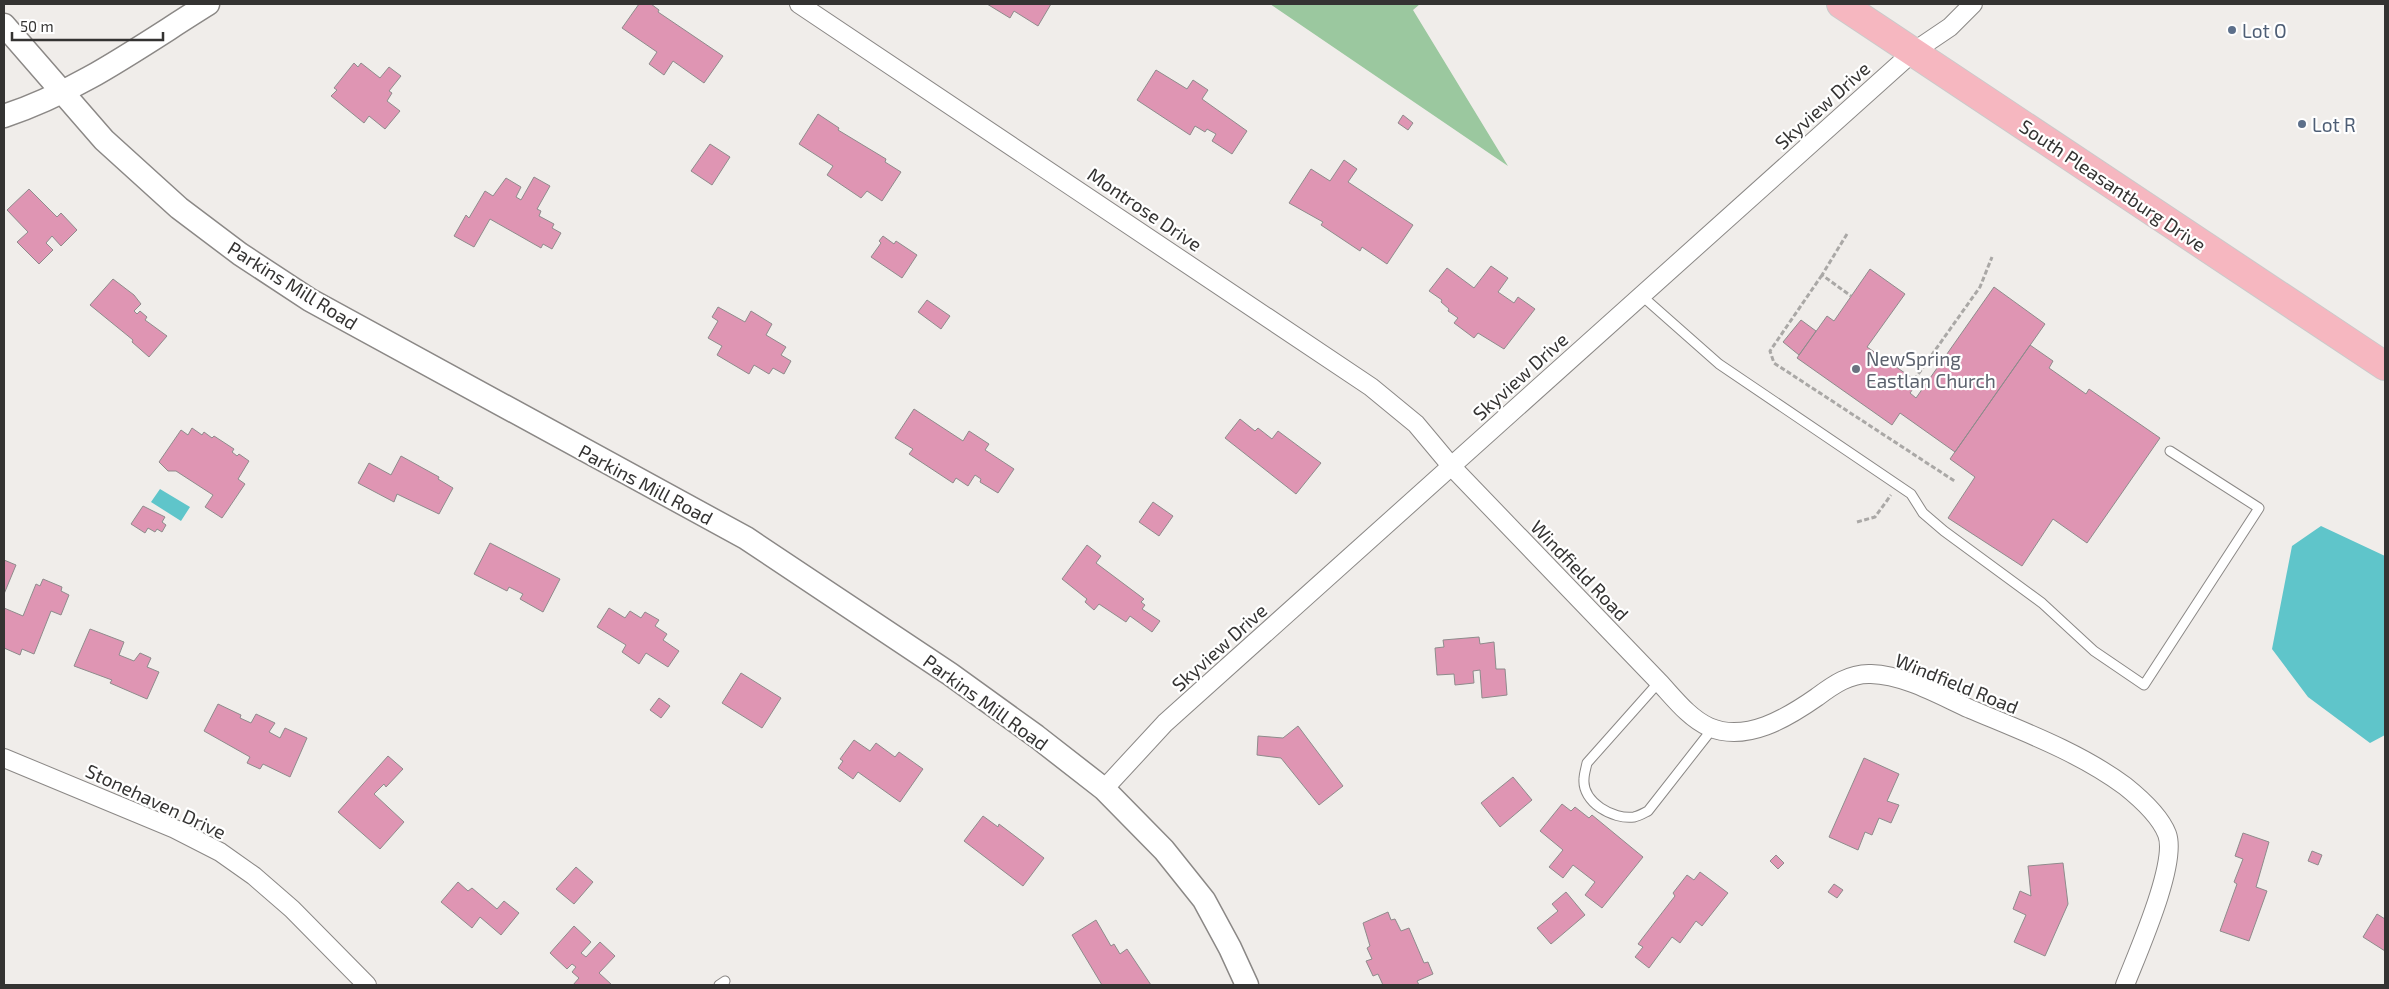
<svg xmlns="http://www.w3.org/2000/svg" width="2389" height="989" font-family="'Exo 2',sans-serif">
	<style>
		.green { fill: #9bc89f }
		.water { fill: #5fc5ca }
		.building { fill: #df95b3; stroke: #8f8b8c }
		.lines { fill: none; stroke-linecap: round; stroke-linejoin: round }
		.service-casing { stroke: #8b8886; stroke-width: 11 }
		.minor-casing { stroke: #8b8886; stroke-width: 20 }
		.tertiary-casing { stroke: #8b8886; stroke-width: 25 }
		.primary-casing { stroke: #cacaca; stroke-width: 30 }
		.path { stroke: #aaa8a6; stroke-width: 3; stroke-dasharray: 5 2.5; stroke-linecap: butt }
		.service { stroke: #fff; stroke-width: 9 }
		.minor { stroke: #fff; stroke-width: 18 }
		.tertiary { stroke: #fff; stroke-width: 22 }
		.primary { stroke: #f6b7c0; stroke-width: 28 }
		.service-dot { fill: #5c6f8a; stroke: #fff; stroke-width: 2 }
		.worship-dot { fill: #6b7280; stroke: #fff; stroke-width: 2 }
		.labels { text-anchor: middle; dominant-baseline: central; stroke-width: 4.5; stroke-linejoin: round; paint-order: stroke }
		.service-label { font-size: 19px; fill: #4e5e75; stroke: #fff; text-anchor: start }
		.street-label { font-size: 19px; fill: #343332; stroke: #fff }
		.worship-label { font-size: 19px; fill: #5b616d; stroke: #fff; text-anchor: start }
	</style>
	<rect width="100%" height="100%" fill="#f0edea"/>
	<path class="green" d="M1270 4H1420L1413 10 1508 166Z"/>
	<path class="water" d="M160 489 190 507 181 521 151 502Z
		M2321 526 2385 556V735L2370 743 2308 697 2272 649 2292 546Z"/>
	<path class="building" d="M639 4H651L659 10 658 12 723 56 704 83 673 61 664 75 649 64 657 52 622 28Z
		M987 4H1051L1038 26 1014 11 1010 18Z
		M354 63 358 67 361 63 380 78 389 67 401 76 389 91 392 93 387 101 400 111 385 129 369 116 364 123 331 96 337 90 334 88Z
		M1156 70 1187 89 1193 80 1208 90 1202 99 1247 131 1232 154 1212 141 1216 134 1207 129 1205 132 1195 126 1190 135 1137 100Z
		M818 114 839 128 838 130 886 159 885 162 901 172 882 201 867 191 861 198 827 175 833 166 799 144Z
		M1403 115 1413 123 1408 130 1398 123Z
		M710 144 730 157 712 185 691 171Z
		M1344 160 1357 169 1348 182 1413 225 1387 264 1362 247 1360 251 1321 225 1323 222 1289 203 1311 169 1330 181Z
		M534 177 550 186 537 209 541 211 539 216 554 224 552 228 561 233 552 249 543 244 541 248 490 219 474 247 454 236 466 215 469 218 485 191 493 196 506 178 521 187 516 197 521 200Z
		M29 189 57 217 61 213 77 230 61 246 52 236 46 243 53 250 39 264 17 242 28 232 7 210Z
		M883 236 894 244 896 241 917 255 902 278 871 257 881 243 879 241Z
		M1491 266 1508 278 1498 292 1514 303 1518 297 1535 309 1504 349 1478 333 1474 338 1454 323 1458 318 1448 311 1449 309 1441 302 1442 300 1429 291 1447 268 1474 288Z
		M1870 269 1905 294 1867 347 1918 382 1910 393 1916 398 1994 287 2045 324 1955 452 1900 413 1892 425 1797 358 1827 316 1834 321Z
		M113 279 134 295 141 304 134 311 137 314 140 311 147 317 145 320 167 336 149 357 132 342 133 340 90 305Z
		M927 300 950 316 941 329 918 312Z
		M718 307 745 322 751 311 772 324 766 335 786 347 781 355 791 361 784 374 773 368 769 374 754 365 749 374 717 355 722 346 708 338 718 321 712 317Z
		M1801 320 1816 331 1799 355 1783 342Z
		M2030 345 2053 361 2049 368 2086 394 2089 389 2160 438 2087 543 2053 519 2022 566 1948 518 1975 477 1950 459Z
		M914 409 963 441 969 431 989 444 985 450 1014 469 998 493 980 482 981 479 975 475 968 486 956 478 953 483 909 454 913 449 895 438Z
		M1240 419 1255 431 1258 428 1272 439 1278 431 1321 463 1296 494 1225 438Z
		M192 428 202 435 204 432 212 438 214 436 234 449 232 452 237 456 239 454 249 461 238 479 245 484 222 518 205 507 213 495 176 471H168L159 462 181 430 188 435Z
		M401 456 439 477 438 479 453 488 439 514 397 494 394 502 358 483 369 463 391 475Z
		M1153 502 1173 516 1159 536 1139 522Z
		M143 506 165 517 162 522 166 525 162 532 157 529 155 532 148 528 145 533 131 524Z
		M490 543 560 579 543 612 520 599 523 594 509 587 507 591 474 574Z
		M1087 545 1101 556 1096 563 1144 599 1141 602 1145 605 1142 609 1160 621 1152 632 1130 616 1126 622 1099 604 1094 610 1085 602 1087 599 1062 579Z
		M4 560 16 565 4 594Z
		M43 579 62 587 61 591 69 595 61 615 51 611 34 654 22 649 20 655 4 648V608L23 616 36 584 40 586Z
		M609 608 625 618 630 611 641 618 645 612 659 620 655 626 667 634 663 640 679 651 668 667 646 653 639 664 622 652 626 645 597 627Z
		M90 629 124 642 119 655 134 661 140 653 151 658 147 667 159 672 147 699 110 683 112 680 74 666Z
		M1479 637 1480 644 1494 642 1496 669H1505L1507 695 1482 698 1480 670 1473 671 1474 683 1455 685 1454 674 1437 675 1435 648 1444 647 1443 640Z
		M741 673 781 698 762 728 722 703Z
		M659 698 670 706 661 718 650 710Z
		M218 704 241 715 240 718 251 723 256 714 275 723 269 732 280 738 285 728 307 738 290 777 263 764 260 769 247 763 250 757 204 731Z
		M1298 726 1343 786 1319 805 1281 758 1257 755 1258 736 1283 738Z
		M854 740 870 751 876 743 895 757 899 752 923 769 900 802 858 772 853 779 838 768 843 761 840 759Z
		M388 756 403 769 386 787 384 784 374 794 404 822 380 849 338 812Z
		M1864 758 1899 774 1887 801 1899 805 1891 823 1879 818 1872 835 1865 832 1858 850 1829 837Z
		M1513 777 1532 800 1500 827 1481 803Z
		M1562 804 1571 811 1575 807 1589 818 1592 815 1643 857 1602 908 1585 895 1595 882 1573 865 1563 878 1549 867 1563 850 1540 831Z
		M983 816 998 827 999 824 1044 858 1023 886 964 841Z
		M2243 833 2269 842 2256 887 2267 891 2249 941 2220 931 2237 884 2234 882 2243 859 2235 856Z
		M2312 851 2322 855 2318 865 2308 861Z
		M1776 855 1784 863 1778 869 1770 861Z
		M2063 863 2068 904 2045 956 2014 942 2026 915 2013 909 2020 891 2031 896 2028 866Z
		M576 867 593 882 574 904 556 889Z
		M1700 872 1728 893 1702 926 1696 921 1680 943 1672 937 1649 968 1635 957 1643 947 1638 944 1675 896 1673 893 1687 875 1694 880Z
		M458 882 468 891 472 888 497 909 504 901 519 913 501 935 480 917 472 928 441 902Z
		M1834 884 1843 890 1837 898 1828 892Z
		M1566 892 1585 915 1551 944 1537 928 1558 911 1552 904Z
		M1388 912 1391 920 1395 919 1401 931 1409 928 1424 963 1428 962 1433 974 1417 981 1419 985H1383L1378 974 1373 976 1366 961 1372 959 1367 948 1370 946 1363 923Z
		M2377 914 2385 919V951L2363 937Z
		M1096 920 1111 946 1114 944 1120 954 1127 949 1151 985H1102L1072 935Z
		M574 926 591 942 581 953 586 957 600 942 615 956 599 973 612 985H573L579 978 572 972 576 967 572 964 567 969 550 953Z"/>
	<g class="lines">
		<defs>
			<path id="service" d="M1642 296 1719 364 1911 494 1923 513 1944 531 2042 603 2094 651 2144 685 2259 508 2170 451
				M1659 682 1587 763C1586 768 1584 774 1584 779 1582 802 1613 820 1634 817 1639 816 1644 813 1648 811L1713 728
				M719 985 725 981"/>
			<path id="minor" d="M799 4 1371 387 1416 424 1452 467 1659 682C1674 698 1689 718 1709 727 1746 743 1787 718 1817 697 1833 685 1850 673 1871 674 1905 675 1939 695 1970 709 2022 731 2079 752 2125 786 2140 798 2160 816 2167 834 2178 863 2137 954 2125 985
				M4 758 175 829 220 852 254 876 292 909 367 985
				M1104 789 1165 723 1913 52 1950 27 1973 4"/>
			<path id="tertiary" d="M4 25 104 140 179 208 240 254 310 300 746 538 950 674 1036 736 1104 789 1164 850 1204 900 1230 948 1247 985
				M4 116C78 92 142 45 208 4"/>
			<path id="primary" d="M1841 4 2385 366"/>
		</defs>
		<use href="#service" class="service-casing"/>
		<use href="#minor" class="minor-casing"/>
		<use href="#tertiary" class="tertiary-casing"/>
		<use href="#primary" class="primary-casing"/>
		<path class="path" d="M1847 234 1822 275 1851 296
			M1822 275 1770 351 1774 363 1956 482
			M1914 380 1980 287 1992 257
			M1857 522 1875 517 1891 495"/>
		<use href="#service" class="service"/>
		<use href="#minor" class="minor"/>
		<use href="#tertiary" class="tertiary"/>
		<use href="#primary" class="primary"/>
	</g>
	<g class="service-dot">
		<circle cx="2232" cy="30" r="5"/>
		<circle cx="2302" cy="124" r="5"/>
	</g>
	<circle class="worship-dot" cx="1856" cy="369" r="5"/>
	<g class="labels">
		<g class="service-label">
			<text x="2242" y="30">Lot O</text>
			<text x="2312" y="124">Lot R</text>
		</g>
		<g class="street-label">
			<text transform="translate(1822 105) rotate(-42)">Skyview Drive</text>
			<text transform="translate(2113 185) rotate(34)">South Pleasantburg Drive</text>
			<text transform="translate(1145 209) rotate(34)">Montrose Drive</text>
			<text transform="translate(293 285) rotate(32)">Parkins Mill Road</text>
			<text transform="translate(1520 376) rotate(-42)">Skyview Drive</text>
			<text transform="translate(646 484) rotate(28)">Parkins Mill Road</text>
			<text transform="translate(1580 570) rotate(46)">Windfield Road</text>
			<text transform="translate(1219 647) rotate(-42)">Skyview Drive</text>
			<text transform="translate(1957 683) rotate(22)">Windfield Road</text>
			<text transform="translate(986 702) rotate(36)">Parkins Mill Road</text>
			<text transform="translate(156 801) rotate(25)">Stonehaven Drive</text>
		</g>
		<g class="worship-label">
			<text x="1866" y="358">NewSpring<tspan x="1866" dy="22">Eastlan Church</tspan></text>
		</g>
	</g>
	<rect width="2389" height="989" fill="none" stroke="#343332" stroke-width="10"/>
	<path d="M12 32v8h151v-8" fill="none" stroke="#343332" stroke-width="2.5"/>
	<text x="20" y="32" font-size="15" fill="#343332" stroke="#ffffff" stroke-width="4" paint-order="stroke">50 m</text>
</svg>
